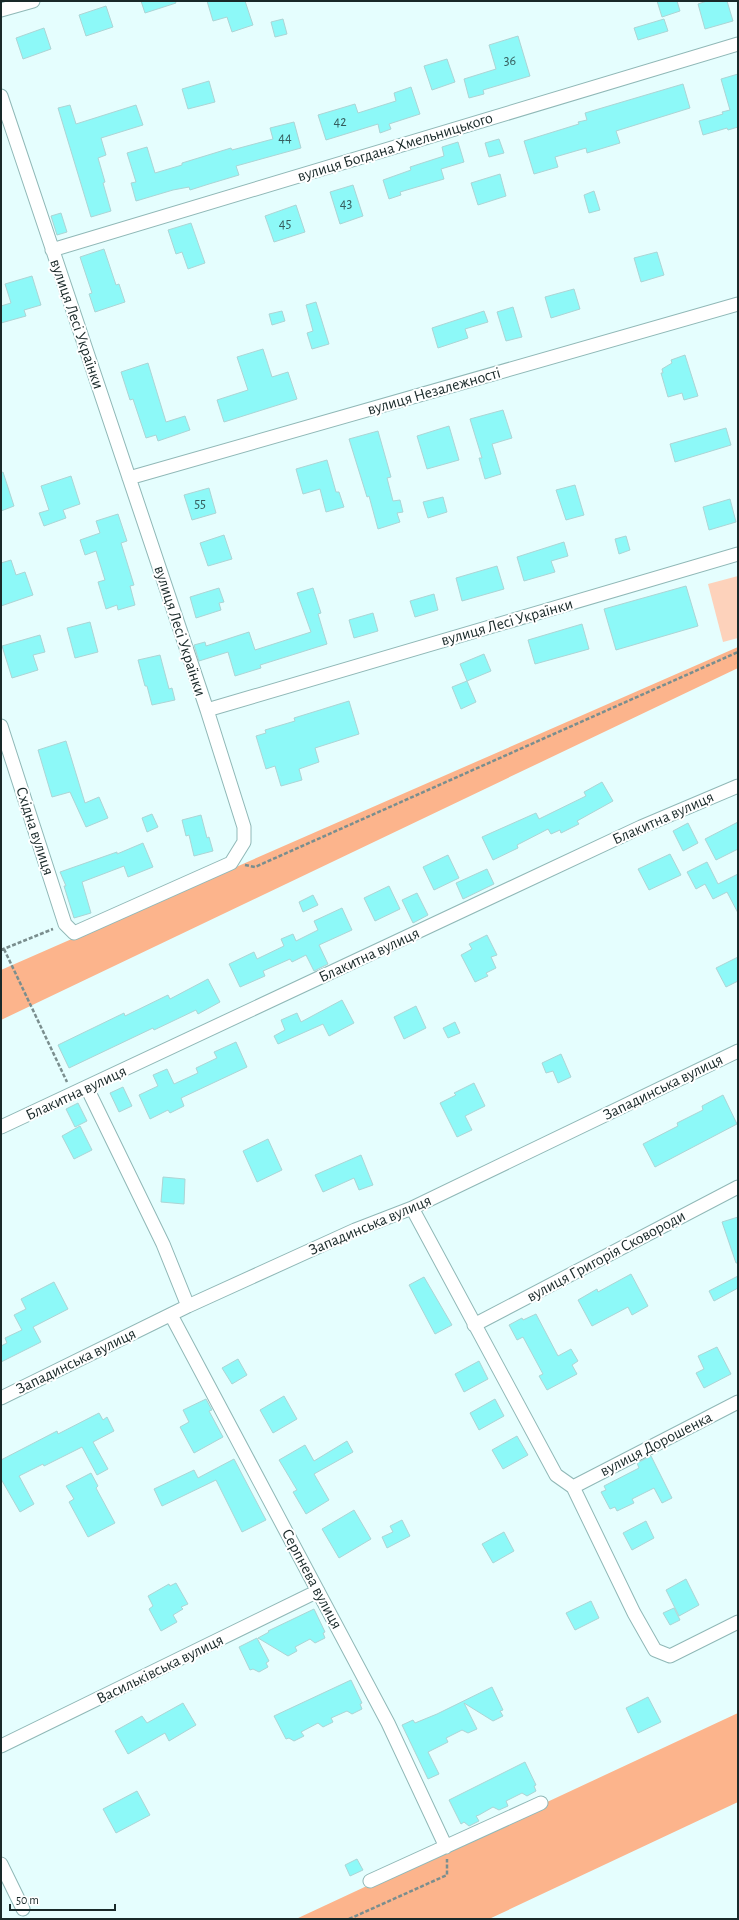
<svg xmlns="http://www.w3.org/2000/svg" width="739" height="1920" font-family="'Alegreya Sans',sans-serif">
	<style>
		.green { fill: #fdd2bb }
		.forest { fill: #fcb48c }
		.building { fill: #8df9f8; stroke: #acd5d5 }
		.lines { fill: none; stroke-linecap: round; stroke-linejoin: round }
		.street-casing { stroke: #90b8b7; stroke-width: 15 }
		.path { stroke: #7a8e8e; stroke-width: 2.5; stroke-dasharray: 4 2; stroke-linecap: butt }
		.street { stroke: #fff; stroke-width: 13 }
		.labels { text-anchor: middle; dominant-baseline: central; stroke-width: 4; stroke-linejoin: round; paint-order: stroke }
		.number-label { font-size: 14px; fill: #365d5d }
		.street-label { font-size: 16px; fill: #192929; stroke: #fff }
	</style>
	<rect width="100%" height="100%" fill="#e5fefe"/>
	<path class="green" d="M738 576V638L723 642 708 584Z"/>
	<path class="forest" d="M738 647V668L1 1020V970Z
		M738 1713V1802L489 1919H296Z"/>
	<path class="building" d="M141 1H175L176 3 145 13Z
		M207 1H245L253 25 232 32 227 17 213 21Z
		M657 1H677L680 11 662 17Z
		M707 1H727L733 21 705 29 698 4Z
		M106 6 113 27 86 36 79 15Z
		M283 19 287 34 275 37 271 22Z
		M664 19 668 31 638 40 634 28Z
		M44 28 51 49 23 59 16 38Z
		M518 36 530 76 483 90 484 94 469 98 464 79 496 69 489 45Z
		M447 59 455 82 432 90 424 66Z
		M738 74V127L728 130 727 128 703 135 699 121 723 114 722 112 730 110 721 79Z
		M209 81 215 102 188 109 182 89Z
		M683 84 690 108 616 131 620 143 587 153 586 148 555 157 558 167 534 174 524 141 579 124 578 122 587 120 585 113Z
		M411 87 420 114 389 124 391 129 380 133 378 124 326 140 318 115 355 104 358 113 396 101 394 93Z
		M70 105 76 124 136 105 143 125 101 138 106 155 98 158 105 182 103 183 111 211 91 217 58 108Z
		M294 122 301 148 236 166 239 175 209 184 190 190 189 187 173 190 136 201 131 183 136 182 127 153 147 147 155 173 182 165V163L231 148 232 150 273 139 270 128Z
		M499 139 504 153 489 157 485 143Z
		M458 142 464 162 441 169 444 179 400 192 401 195 389 199 383 180 411 170 410 167 444 156 442 147Z
		M500 174 506 196 478 205 471 183Z
		M353 185 363 216 340 224 330 192Z
		M594 191 600 210 589 213 584 195Z
		M296 205 305 232 274 242 265 216Z
		M61 213 67 232 57 235 51 216Z
		M191 223 205 263 188 269 182 252 176 254 168 230Z
		M104 249 116 285 119 284 125 302 95 312 89 294 92 293 80 257Z
		M657 252 664 275 641 282 634 258Z
		M32 276 41 305 24 310 26 316 1 323V306L11 303 5 284Z
		M574 289 580 309 551 318 545 297Z
		M316 302 329 344 312 349 307 333 313 331 306 305Z
		M513 307 522 337 506 341 497 312Z
		M282 311 285 321 272 325 269 314Z
		M484 311 488 322 465 329 468 338 438 348 432 328Z
		M263 349 272 377 288 372 297 399 224 422 217 400 248 390 237 357Z
		M685 355 698 396 684 400 682 393 668 397 661 373H663L662 369 672 363 671 360Z
		M148 363 166 422 185 416 190 430 158 441 156 435 146 438 133 399 130 400 121 372Z
		M503 410 512 438 492 444 501 474 485 479 479 458H482L470 419Z
		M449 426 459 460 427 469 417 436Z
		M726 428 731 445 675 462 670 444Z
		M378 431 391 477 387 478 393 501 400 500 403 512 397 513 400 522 378 529 369 496 367 497 349 439Z
		M327 460 336 492H339L344 507 326 512 320 489 303 494 296 469Z
		M3 472 14 506 1 511V473Z
		M71 476 80 504 63 510 66 518 44 526 39 513 49 510 41 486Z
		M575 485 584 515 566 520 556 490Z
		M209 488 216 513 192 520 184 495Z
		M443 497 447 512 428 518 423 502Z
		M730 499 736 522 709 530 703 507Z
		M118 514 127 541 121 543 134 585 130 586 135 605 118 610 117 605 106 609 98 582 105 580 96 551 85 555 80 540 100 533 96 521Z
		M224 535 232 559 208 566 200 543Z
		M626 536 630 550 619 554 615 539Z
		M564 542 568 556 551 561 555 572 524 581 517 557Z
		M11 560 16 575 25 572 33 595 1 606V563Z
		M497 566 504 589 462 601 456 578Z
		M686 586 698 626 616 650 604 609Z
		M219 588 224 602 219 603 221 610 196 618 190 597Z
		M313 588 321 613 318 614 327 644 260 665 261 668 235 676 228 652 199 661 194 645 205 642 206 646 249 632 255 650 311 632 297 593Z
		M434 594 438 610 415 617 410 601Z
		M373 613 378 631 354 638 349 620Z
		M90 622 98 652 75 658 67 628Z
		M582 624 589 649 535 664 528 640Z
		M40 635 45 652 33 655 38 670 12 678 2 646Z
		M484 654 491 671 467 681 460 664Z
		M160 655 169 689 172 688 175 700 152 705 147 686H145L138 660Z
		M467 681 476 702 461 709 452 687Z
		M349 701 359 734 315 748 319 762 299 769 302 780 281 786 275 766 266 769 256 736 266 733 265 730 295 721 294 718Z
		M66 741 85 803 99 797 108 818 86 827 70 792 52 797 38 750Z
		M602 782 613 801 577 821 579 824 561 833 560 830 551 834 548 829 517 845 518 848 493 860 482 837 536 813 539 819 586 796 584 792Z
		M152 814 158 827 147 832 142 818Z
		M201 815 207 838 209 837 213 851 194 856 189 835 186 836 182 820Z
		M738 822V849L716 860 705 839Z
		M688 823 698 843 683 851 673 831Z
		M143 843 153 867 128 877 124 866 82 882 91 913 74 918 64 886H66L60 872 117 852V854Z
		M670 854 681 875 649 890 638 869Z
		M448 855 459 878 434 890 423 867Z
		M707 862 718 884 738 874V913L727 892 713 899 705 884 696 889 687 872Z
		M487 869 494 884 463 899 456 883Z
		M389 886 400 909 375 921 364 898Z
		M417 893 428 915 413 923 402 900Z
		M313 895 318 905 303 912 299 902Z
		M342 908 352 930 319 945 328 964 314 971 306 955 292 962 290 959 263 971 265 976 240 987 229 964 254 952 257 959 284 946 281 939 293 934 296 941 318 930 314 921Z
		M487 935 497 955 491 957 496 968 486 973 488 976 475 982 461 955 472 949 469 944Z
		M738 957V981L726 987 716 968Z
		M208 979 220 1002 198 1014 196 1010 154 1030 153 1028 69 1068 58 1045 124 1013 125 1016 168 995 170 999Z
		M342 1000 354 1023 329 1036 323 1024 278 1044 274 1036 285 1030 281 1020 297 1013 301 1022Z
		M416 1006 426 1028 404 1039 394 1017Z
		M455 1022 460 1033 448 1038 443 1028Z
		M236 1042 247 1067 181 1098 184 1106 170 1113 168 1110 150 1119 139 1095 158 1086 153 1075 167 1069 174 1084 198 1073 196 1068 217 1058 214 1052Z
		M561 1054 571 1077 558 1083 553 1071 546 1073 542 1063Z
		M474 1083 485 1106 465 1116 472 1130 457 1137 440 1103 456 1095 454 1093Z
		M123 1087 132 1106 119 1112 110 1093Z
		M723 1095 737 1124 655 1167 643 1144 678 1126 677 1123 703 1110 702 1106Z
		M78 1103 87 1121 75 1127 66 1109Z
		M80 1126 92 1150 74 1159 62 1136Z
		M268 1139 282 1170 257 1182 243 1151Z
		M361 1155 373 1185 359 1190 354 1178 323 1192 315 1175Z
		M163 1177 185 1179 184 1204 161 1202Z
		M738 1217V1263H736L722 1222Z
		M631 1274 648 1306 632 1315 628 1307 592 1326 578 1300 597 1289 598 1292Z
		M738 1276V1288L714 1301 709 1291Z
		M424 1277 452 1325 435 1334 409 1285Z
		M54 1282 68 1309 33 1327 41 1342 1 1362V1346L7 1343 5 1338 22 1330 14 1315 26 1309 21 1299Z
		M536 1314 558 1356 571 1349 578 1361 572 1365 577 1374 547 1390 539 1376 543 1374 523 1337 517 1340 509 1325 522 1318 523 1320Z
		M717 1347 731 1374 704 1388 696 1373 704 1369 698 1356Z
		M238 1359 247 1375 232 1384 222 1368Z
		M479 1361 488 1379 464 1392 455 1374Z
		M284 1396 297 1419 273 1433 260 1410Z
		M206 1399 212 1410 209 1411 223 1437 194 1453 180 1427 189 1422 183 1410Z
		M495 1399 504 1416 479 1430 470 1413Z
		M99 1413 103 1420 107 1417 114 1431 93 1442 108 1469 97 1475 82 1447 44 1466 43 1464 19 1476 34 1504 20 1512 1 1479V1460L57 1431 58 1434Z
		M517 1436 528 1455 503 1469 492 1450Z
		M347 1441 353 1452 314 1474 329 1500 306 1514 293 1492 297 1490 279 1460 305 1445 314 1461Z
		M651 1456 672 1498 662 1503 654 1488 632 1499 634 1503 617 1511 615 1507 610 1509 601 1492 606 1490 604 1486 639 1468 637 1463Z
		M234 1459 266 1520 242 1532 216 1480 162 1506 154 1489 194 1470 198 1478Z
		M91 1473 98 1486 96 1488 115 1523 88 1537 69 1502 74 1499 66 1486Z
		M354 1510 371 1539 339 1558 322 1529Z
		M402 1520 410 1536 387 1548 382 1537 393 1532 390 1526Z
		M646 1521 654 1538 632 1550 623 1533Z
		M504 1532 514 1551 493 1563 482 1544Z
		M686 1579 699 1605 679 1616 666 1590Z
		M176 1583 188 1604 181 1607 183 1609 173 1615 177 1622 161 1631 149 1609 153 1606 148 1596 169 1584 170 1586Z
		M591 1601 599 1618 575 1630 566 1613Z
		M674 1608 680 1620 670 1625 663 1613Z
		M314 1609 325 1632 323 1633 325 1638 315 1643 310 1639 295 1647 297 1651 288 1656 258 1638 269 1632 268 1631Z
		M257 1638 269 1661 266 1663 268 1667 259 1672 253 1669 250 1670 239 1647Z
		M351 1680 362 1703 360 1704 362 1709 352 1714 347 1711 331 1718 333 1722 323 1727 318 1723 301 1732 304 1736 294 1741 289 1738 286 1739 274 1716Z
		M492 1687 503 1710 500 1711 503 1716 493 1721 464 1703 477 1729 468 1733 462 1730 446 1738 448 1742 428 1752 439 1774 428 1779 402 1725 413 1720 415 1723 437 1714Z
		M648 1697 661 1722 638 1733 626 1708Z
		M183 1703 196 1725 169 1741 165 1733 128 1754 115 1731 142 1716 147 1723Z
		M525 1762 536 1785 534 1786 536 1791 527 1796 522 1793 506 1801 508 1806 499 1810 493 1807 479 1815 476 1816 479 1821 469 1826 464 1822 461 1824 449 1800Z
		M137 1791 150 1815 116 1833 103 1809Z
		M357 1859 363 1870 350 1876 345 1865Z"/>
	<g class="lines">
		<defs>
			<path id="street" d="M1 10 33 1
				M1 96 207 710 738 554
				M52 250 738 44
				M129 478 738 304
				M1 726 65 924 74 933 231 863 244 842V827L207 710
				M87 1088 163 1244 188 1306
				M1 1127 641 827 738 786
				M412 1208 556 1475 573 1487 634 1613 655 1650 670 1656 738 1622
				M171 1315 388 1723 446 1847
				M474 1325 738 1187
				M1 1398 188 1306 355 1230 412 1208 738 1051
				M573 1487 738 1402
				M1 1746 318 1591
				M1 1864 23 1909
				M370 1881 541 1803"/>
		</defs>
		<use href="#street" class="street-casing"/>
		<path class="path" d="M245 865 255 867 738 652
			M4 949 67 1082
			M1 950 53 929
			M349 1919 447 1875V1859"/>
		<use href="#street" class="street"/>
	</g>
	<g class="labels">
		<g class="number-label">
			<text x="510" y="61">36</text>
			<text x="340" y="122">42</text>
			<text x="285" y="138">44</text>
			<text x="346" y="204">43</text>
			<text x="285" y="224">45</text>
			<text x="200" y="504">55</text>
		</g>
		<g class="street-label">
			<text transform="translate(395 147) rotate(-17)">вулиця Богдана Хмельницького</text>
			<text transform="translate(77 324) rotate(71)">вулиця Лесі Українки</text>
			<text transform="translate(434 391) rotate(-16)">вулиця Незалежності</text>
			<text transform="translate(507 622) rotate(-16)">вулиця Лесі Українки</text>
			<text transform="translate(180 631) rotate(72)">вулиця Лесі Українки</text>
			<text transform="translate(663 818) rotate(-24)">Блакитна вулиця</text>
			<text transform="translate(35 831) rotate(72)">Східна вулиця</text>
			<text transform="translate(369 955) rotate(-25)">Блакитна вулиця</text>
			<text transform="translate(663 1087) rotate(-26)">Западинська вулиця</text>
			<text transform="translate(76 1093) rotate(-25)">Блакитна вулиця</text>
			<text transform="translate(370 1225) rotate(-23)">Западинська вулиця</text>
			<text transform="translate(606 1256) rotate(-28)">вулиця Григорія Сковороди</text>
			<text transform="translate(76 1361) rotate(-26)">Западинська вулиця</text>
			<text transform="translate(656 1444) rotate(-27)">вулиця Дорошенка</text>
			<text transform="translate(312 1579) rotate(62)">Серпнева вулиця</text>
			<text transform="translate(160 1669) rotate(-26)">Васильківська вулиця</text>
		</g>
	</g>
	<rect width="739" height="1920" fill="none" stroke="#192929" stroke-width="4"/>
	<path d="M10 1904v6h105v-6" fill="none" stroke="#192929" stroke-width="2"/>
	<text x="16" y="1904" font-size="12" fill="#192929" stroke="#ffffff" stroke-width="3" paint-order="stroke">50 m</text>
</svg>
